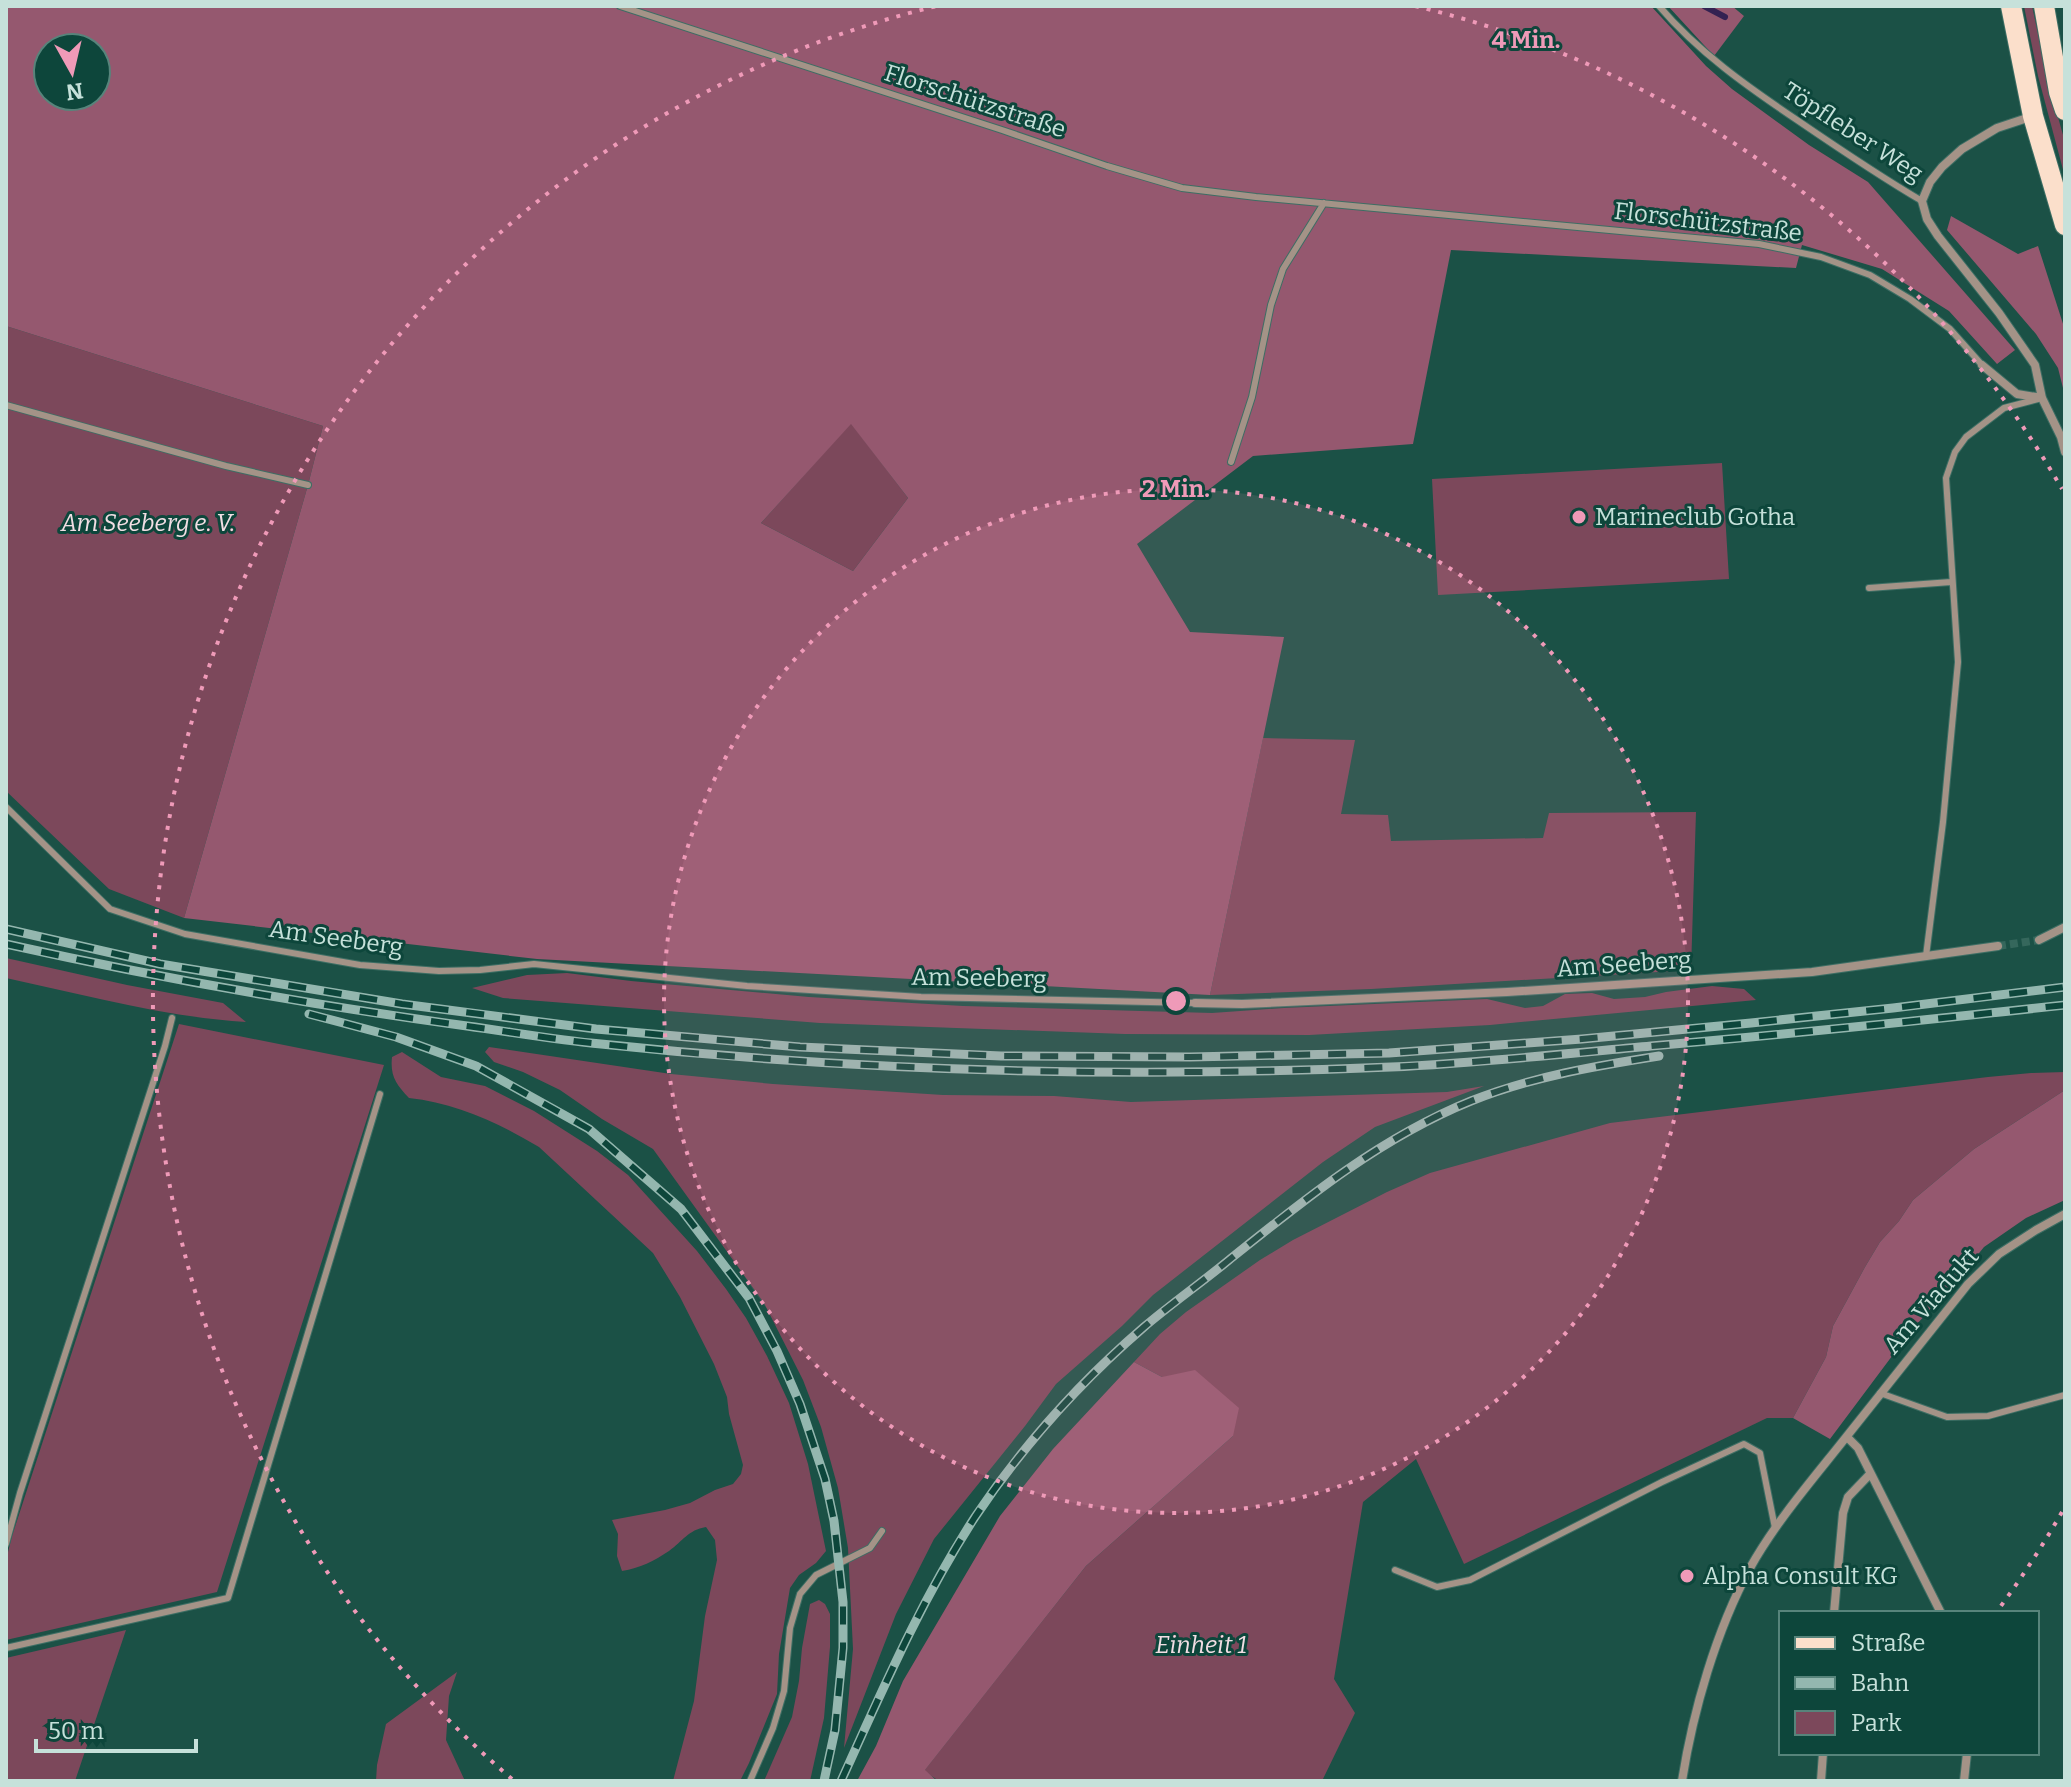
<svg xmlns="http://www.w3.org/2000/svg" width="2071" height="1787" font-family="Bitter,serif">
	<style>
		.green { fill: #7c485b }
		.forest { fill: #95586f; fill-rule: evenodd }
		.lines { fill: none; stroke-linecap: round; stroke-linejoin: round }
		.stream { stroke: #332252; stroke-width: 6 }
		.minor-tunnel { stroke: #35675c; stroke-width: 8; stroke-dasharray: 8 4; stroke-linecap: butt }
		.service-casing { stroke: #3d6e64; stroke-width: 8 }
		.minor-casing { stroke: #3d6e64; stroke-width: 10 }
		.primary-casing { stroke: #3d6e64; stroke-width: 22 }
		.service { stroke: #a49387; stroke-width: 6 }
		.minor { stroke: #a49387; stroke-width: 8 }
		.primary { stroke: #fbdfcb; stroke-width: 20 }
		.rail-casing { stroke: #94b7af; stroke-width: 9 }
		.rail { stroke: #0d463b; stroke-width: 6; stroke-dasharray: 18; stroke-linecap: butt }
		.ring { fill: none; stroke: #ef9ab8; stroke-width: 4; stroke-dasharray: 4 8 }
		.poi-dot { fill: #ef9ab8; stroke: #0d463b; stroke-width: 3 }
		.labels { text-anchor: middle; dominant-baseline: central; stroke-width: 6; stroke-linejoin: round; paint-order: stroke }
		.street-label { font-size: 24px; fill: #c6e1da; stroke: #0d463b }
		.poi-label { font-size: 24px; fill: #c6e1da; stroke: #0d463b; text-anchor: start }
		.park-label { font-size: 24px; font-style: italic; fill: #f2dee4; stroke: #0d463b }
		.centre { fill: #ef9ab8; stroke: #0d463b; stroke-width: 4 }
		.ring-label { font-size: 24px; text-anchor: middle; font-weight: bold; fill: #ef9ab8; stroke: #0d463b; stroke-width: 6; stroke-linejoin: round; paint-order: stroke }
	</style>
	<rect width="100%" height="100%" fill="#1b5146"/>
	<path class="green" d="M2024 6H2032L2050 89 2065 142V177L2038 76Z
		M6 326 323 426 308 485 184 918 109 889 6 791Z
		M851 423 908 498 853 571 761 523Z
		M1722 463 1729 579 1438 595 1432 479Z
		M1263 738 1355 740 1341 814 1388 815 1391 841 1543 838 1549 813 1696 812 1691 970 1371 989 1210 995Z
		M6 958 127 985 223 1003 246 1022C165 1017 85 995 6 978Z
		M567 973 631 981 809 997 963 1006 1212 1013 1284 1008 1487 999 1525 1008 1543 1006 1565 994 1592 993 1614 999 1645 997 1666 992 1712 986 1744 989 1756 1000 1490 1025 1309 1035 1125 1034 820 1023 503 998 472 988 527 975Z
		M179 1024 384 1065 217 1592 6 1640V1560L12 1536Z
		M489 1047 671 1074 773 1084 943 1095 1054 1096 1131 1102 1447 1092 1484 1086 1375 1127 1323 1162 1153 1295 1122 1326 1056 1384 1025 1426 934 1539 896 1614 844 1748 853 1649 848 1548 838 1488 821 1427 803 1380 764 1303 653 1149 602 1119 560 1090 523 1072 494 1062 485 1052Z
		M402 1052 441 1077 485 1086 534 1111 597 1151 628 1175 697 1251 726 1289 746 1318 767 1356 789 1403 808 1464 826 1551 816 1563 799 1575 790 1588 779 1654 777 1694 749 1763 740 1781H673L694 1701 705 1616 717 1560 715 1540 706 1527C688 1530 683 1541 669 1551 654 1561 640 1568 622 1571L617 1556 618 1534 612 1520 665 1510 690 1503 715 1490 733 1484 741 1474 743 1465 729 1414 727 1397 714 1364 680 1297 653 1253 539 1147C499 1123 456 1103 409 1098 396 1084 390 1076 392 1057Z
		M2065 1072V1090L1974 1149 1913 1200 1899 1221 1880 1242 1865 1267 1833 1326 1826 1357 1793 1418H1767L1464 1564 1416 1459 1363 1502 1334 1679 1355 1713 1322 1781H939L924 1771 1086 1566 1233 1436 1162 1377 1134 1362 1160 1334 1186 1312 1260 1260 1293 1240 1387 1192 1430 1173 1610 1123 1988 1077 2031 1073Z
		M819 1600 825 1604 830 1614V1647L824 1718 810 1781H764L792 1717 799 1681 802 1648 810 1604Z
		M126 1630 75 1781H6V1658Z
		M457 1672 449 1696 446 1740 465 1781H376L377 1765 386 1724Z"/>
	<path class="forest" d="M6 6H1651L1706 66 1732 89 1809 145 1868 182 2015 350 1997 364 1949 311 1882 269 1802 245 1796 268 1451 250 1413 444 1253 456 1137 544 1190 632 1284 637 1210 995 537 959 184 918 308 485 323 426 6 326ZM48 48H96V96H48ZM851 424 908 498 853 571 761 523Z
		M1668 6H1732L1744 16 1714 56Z
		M1951 216 2018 254 2038 246 2065 330V396L2058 368 2036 334 1947 230Z
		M2065 1090V1200L2026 1218 1984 1247 1950 1289 1913 1328 1830 1439 1793 1418 1826 1357 1833 1326 1865 1267 1880 1242 1899 1221 1913 1200 1974 1149Z
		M1134 1362 1162 1377 1195 1370 1239 1408 1233 1436 1086 1566 925 1770 937 1781H857L876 1746 903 1681 1000 1516 1053 1449Z"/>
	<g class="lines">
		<path class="stream" d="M1704 6 1725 17"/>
		<path class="minor-tunnel" d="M1998 946 2039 940"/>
		<defs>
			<path id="service" d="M620 6 1002 130 1107 166 1182 188 1256 197 1759 244 1821 257 1870 275 1910 299 1950 329 1982 365
				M1659 6C1698 52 1748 87 1797 120 1838 148 1879 176 1922 201
				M6 405 226 466 308 485
				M1231 462 1252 397 1271 305 1283 269 1324 203
				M1869 588 1951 582
				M6 807 110 909 185 934 360 965 439 971 480 970 534 964 747 986 921 997 1195 1003
				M1926 956 1943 822 1958 662 1946 478 1955 452 1966 437 2004 408 2038 399
				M1880 1393 1947 1417 1988 1416 2065 1395
				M6 1544 20 1493 165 1046 172 1018
				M1395 1570 1437 1587 1470 1580 1662 1482 1744 1444 1760 1453 1775 1528
				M6 1648 228 1598 380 1094
				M750 1781 773 1728 784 1691 790 1628 800 1594 816 1575 870 1548 882 1531"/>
			<path id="minor" d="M2033 116 1997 128 1962 149 1942 167 1930 182 1922 201 1927 219 1938 236 1999 313 2035 365 2042 398 2061 437 2065 452
				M1982 365 2017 394 2042 398
				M2039 940 2065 927
				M1195 1003 1242 1004 1507 992 1812 972 1998 946
				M1847 1437 1858 1448 1941 1613
				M1834 1613 1843 1513 1848 1497 1870 1474
				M1682 1781C1693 1711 1716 1631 1750 1568 1777 1520 1813 1479 1847 1436 1887 1386 1927 1335 1968 1284L1999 1254 2036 1230 2065 1214
				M1821 1781 1823 1753
				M1964 1781 1967 1753"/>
			<path id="primary" d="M2011 6 2033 116 2065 225
				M2044 6 2059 92 2065 110"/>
		</defs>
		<use href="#service" class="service-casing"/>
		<use href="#minor" class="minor-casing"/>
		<use href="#primary" class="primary-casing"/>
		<use href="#service" class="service"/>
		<use href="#minor" class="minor"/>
		<use href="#primary" class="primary"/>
		<defs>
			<path id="rail" d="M6 929 160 964 402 1004 596 1029 800 1047 1001 1056 1190 1057 1389 1053 1582 1039 1751 1023 1893 1008 2065 987
				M6 944C159 978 312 1005 467 1026 512 1032 556 1040 601 1044 863 1072 1128 1078 1391 1067 1478 1063 1564 1054 1651 1046 1789 1034 1927 1020 2065 1005
				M309 1014 396 1037 476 1066 589 1129 681 1209 749 1298 777 1351 800 1404 825 1479 834 1521 843 1602V1648L835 1730 824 1781
				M841 1781C882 1691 921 1600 975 1517 1022 1447 1080 1382 1144 1327 1171 1304 1201 1283 1229 1260 1305 1199 1380 1138 1471 1101 1531 1077 1595 1066 1659 1056"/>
		</defs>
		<use href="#rail" class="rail-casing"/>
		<use href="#rail" class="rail"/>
	</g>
	<circle cx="1176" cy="1001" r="512" fill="#ef9ab8" fill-opacity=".12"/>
	<g class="ring">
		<circle cx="1176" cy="1001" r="512"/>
		<path d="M2062 1512A1023 1023 0 0 1 1998 1610M512 1779A1023 1023 0 0 1 937 6M1415 6A1023 1023 0 0 1 2062 489"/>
	</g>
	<g class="poi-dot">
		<circle cx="1579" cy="517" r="8"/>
		<circle cx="1687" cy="1576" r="8"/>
	</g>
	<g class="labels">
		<g class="street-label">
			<text transform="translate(975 101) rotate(18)">Florschützstraße</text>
			<text transform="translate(1853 132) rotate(33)">Töpfleber Weg</text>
			<text transform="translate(1708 222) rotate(7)">Florschützstraße</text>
			<text transform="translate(336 938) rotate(8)">Am Seeberg</text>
			<text transform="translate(1624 964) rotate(-4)">Am Seeberg</text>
			<text transform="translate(979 978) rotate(1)">Am Seeberg</text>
			<text transform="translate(1931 1301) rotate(-49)">Am Viadukt</text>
		</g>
		<g class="poi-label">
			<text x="1595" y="517">Marineclub Gotha</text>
			<text x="1703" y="1576">Alpha Consult KG</text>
		</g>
		<g class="park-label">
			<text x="148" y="523">Am Seeberg e. V.</text>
			<text x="1201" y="1645">Einheit 1</text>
		</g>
	</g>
	<circle cx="1176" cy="1001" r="12" class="centre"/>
	<g class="ring-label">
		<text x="1526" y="48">4 Min.</text>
		<text x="1176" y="497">2 Min.</text>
	</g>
	<rect width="2071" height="1787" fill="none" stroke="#c6e1da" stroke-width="16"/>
	<rect x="1779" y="1611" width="260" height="144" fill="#0d463b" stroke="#57847b" stroke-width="2"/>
	<rect x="1795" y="1637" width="40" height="12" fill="#fbdfcb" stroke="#57847b" stroke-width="2"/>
	<text x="1851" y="1651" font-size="24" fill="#c6e1da">Straße</text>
	<rect x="1795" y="1677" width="40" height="12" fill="#94b7af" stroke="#57847b" stroke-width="2"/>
	<text x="1851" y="1691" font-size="24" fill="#c6e1da">Bahn</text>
	<rect x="1795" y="1711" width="40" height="24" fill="#7c485b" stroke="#57847b" stroke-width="2"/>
	<text x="1851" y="1731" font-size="24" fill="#c6e1da">Park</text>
	<g transform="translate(72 72) rotate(172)"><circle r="38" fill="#0d463b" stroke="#57847b" stroke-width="2"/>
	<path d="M0-6L14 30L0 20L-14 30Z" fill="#ef9ab8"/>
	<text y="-12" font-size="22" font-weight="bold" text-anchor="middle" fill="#c6e1da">N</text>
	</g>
	<path d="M36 1739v12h160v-12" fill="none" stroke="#c6e1da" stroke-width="4"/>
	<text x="48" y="1739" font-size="24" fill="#c6e1da" stroke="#0d463b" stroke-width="6" paint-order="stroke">50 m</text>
</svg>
